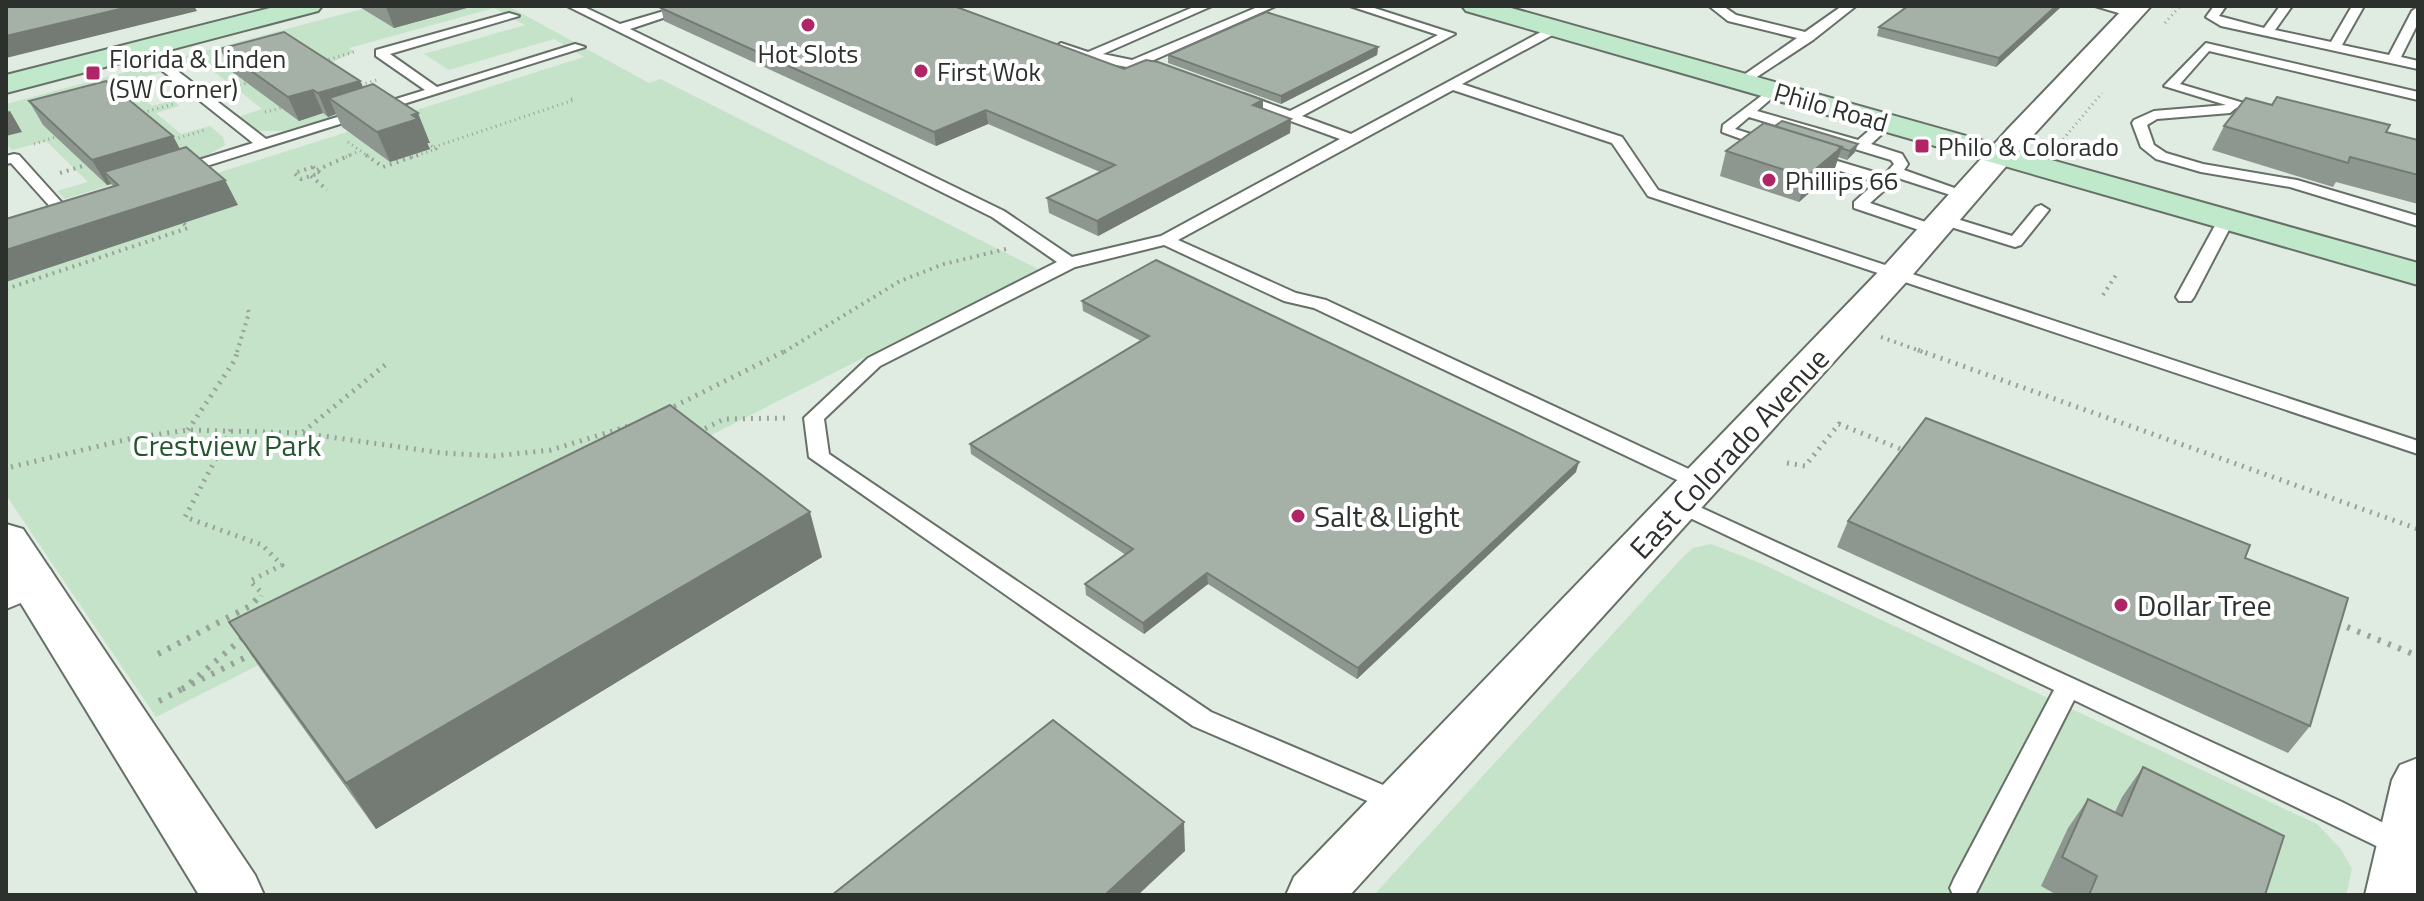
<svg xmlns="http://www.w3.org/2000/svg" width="2424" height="901" font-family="'Titillium Web',sans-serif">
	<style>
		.green { fill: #c5e3c8 }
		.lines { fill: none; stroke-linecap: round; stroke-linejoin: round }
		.service-casing { stroke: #667067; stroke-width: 4 }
		.minor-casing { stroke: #667067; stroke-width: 4 }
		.tertiary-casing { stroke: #667067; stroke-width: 4 }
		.secondary-casing { stroke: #667067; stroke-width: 4 }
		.path-far3 { stroke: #99a29a; stroke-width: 3; stroke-dasharray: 1 4; stroke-linecap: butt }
		.path-far2 { stroke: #99a29a; stroke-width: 4; stroke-dasharray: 2 5; stroke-linecap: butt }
		.path-far1 { stroke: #99a29a; stroke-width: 5; stroke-dasharray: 2 6; stroke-linecap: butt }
		.path { stroke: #99a29a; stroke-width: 6; stroke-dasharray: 3 8; stroke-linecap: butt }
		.service { fill: #fff; fill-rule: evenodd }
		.minor { fill: #fff; fill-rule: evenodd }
		.tertiary { fill: #fff; fill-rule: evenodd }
		.secondary { fill: #c0e9cb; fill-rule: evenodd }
		.wall { fill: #8e978f }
		.shaded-wall { fill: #747b74 }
		.building { fill: #a5b0a6; stroke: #747b74; stroke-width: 2 }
		.poi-dot { fill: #af2565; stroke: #fff; stroke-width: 3 }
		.labels { text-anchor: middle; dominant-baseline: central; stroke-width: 8; stroke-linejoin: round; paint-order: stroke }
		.far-poi-label { font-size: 26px; fill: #2d312d; stroke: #fff; text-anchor: start }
		.far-street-label { font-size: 26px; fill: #2d312d; stroke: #fff }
		.park-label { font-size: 30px; fill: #26562f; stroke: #fff }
		.street-label { font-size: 30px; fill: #2d312d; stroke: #fff }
		.poi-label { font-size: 30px; fill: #2d312d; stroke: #fff; text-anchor: start }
	</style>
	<rect width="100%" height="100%" fill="#e0ebe1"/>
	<path class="green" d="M373 6H508L649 83 660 79 1038 269 156 717 6 495V240L584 57 554 39 449 70 424 54 525 25 494 8 349 48 354 52 331 63 388 100 284 131H254L239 117 262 109 237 89 222 94 215 89 230 84 201 62 124 82 152 106 173 100 179 106 156 113 181 134 210 126 223 137 225 145 206 156 65 199 57 191 88 182 46 141 12 150 6 144V104Z
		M1711 544 1760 563 2317 824 2340 848 2352 869 2346 895H1374L1682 558 1693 548Z"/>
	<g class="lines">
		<defs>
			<path id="service" d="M567 6H582L620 24 681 6H699L630 29 1004 211 1072 257 1161 236 1340 139 1233 100V94H1243L1290 111 1438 35 1350 6H1368L1455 34 1302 116 1351 134 1554 25 1560 29 1558 32 1462 84 1622 137 1658 190 2418 441V454L1648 196 1612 143 1453 90 1178 240 1296 293 1326 300 1708 478 1711 483 1708 488H1694L1314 308 1284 301 1164 245 1075 267 880 366 824 419 829 454 1211 712 1409 796 1413 804 1409 812 1400 815 1193 726 809 457 804 418 868 358 1057 262 992 217Z
				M1196 6H1212L1103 54 1132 60 1260 6H1276L1147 63 1164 66 1165 69 1159 73 1089 60 1055 47 1061 43 1088 52Z
				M1709 6H1723L1736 15 1805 32 1842 6H1856L1813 40 1743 86 1736 82 1738 79 1797 38 1728 21Z
				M2095 6H2117L2138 13 2132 17Z
				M2214 6H2226L2219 16 2264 28 2280 6H2292L2275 30 2331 42 2352 6H2364L2342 45 2389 55 2412 11 2418 7V23L2401 57 2418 61V69L2221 26 2206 17Z
				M509 13 519 16 390 54 437 87 575 44 585 47 178 175 171 171 173 168 253 143 135 49 145 46 266 139 425 90 376 56V50Z
				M2206 43 2418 92V100L2209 51 2180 84 2274 112 2267 116 2236 108 2230 113 2157 119 2147 125 2154 145 2166 153 2203 164 2297 180 2418 216V226L2290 187 2201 172 2156 159 2141 147 2132 123 2134 120 2154 111 2226 105 2164 86Z
				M1773 87 1780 91 1757 111 1858 140 1881 120H1891V126L1871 144 1902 154 1908 164 1904 170 1974 195 1966 200 1898 178 1870 203 1940 227V233L1934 235 1854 208V202L1876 182 1804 160V154H1814L1884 175 1894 164 1891 160 1749 117 1735 129 1776 142V148H1766L1722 132 1723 125Z
				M14 154 19 155 64 205V211H54L11 163 6 164V156Z
				M2041 205 2049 210 2021 245 2015 247 1938 223 1936 220 1944 215 2012 236 2036 207Z
				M2226 215 2234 220 2194 297 2191 301H2179L2176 297 2218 220Z
				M1680 498 2342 802 2413 838 2417 846 2413 854 2403 858 2393 854 2074 700 1975 895H1953L1950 888 1954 879 2054 690 1673 510 1669 505 1673 500Z"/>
			<path id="minor" d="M2126 6H2151L2027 142 1909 279 1350 895H1286L1294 877 1885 265 2007 130Z
				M34 564 50 569 56 580 50 591 6 609V574Z
				M2418 758V895H2365L2392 780 2400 765Z"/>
			<path id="tertiary" d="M6 524 23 529 255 875 264 895H199L6 579Z"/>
			<path id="secondary" d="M278 6H322L318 11 6 93V75Z
				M1462 6H1504L2418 263V285L1466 11Z"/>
		</defs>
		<use href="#service" class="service-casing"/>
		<use href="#minor" class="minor-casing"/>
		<use href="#tertiary" class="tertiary-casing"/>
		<use href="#secondary" class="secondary-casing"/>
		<path class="path-far3" d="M2165 23 2180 6
			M324 61 357 51
			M356 86 377 80
			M230 88 247 83
			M265 112 281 108
			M138 114 174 104
			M169 141 205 130
			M348 142 369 157
			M2060 143 2102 93
			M34 144 56 137
			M434 147 574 100 568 97
			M346 157 359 151
			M412 157 436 149 424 141"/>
		<path class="path-far2" d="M366 155 383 167 418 155
			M313 167 320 173 301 179 294 173Z
			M317 170 350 155
			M60 173 86 165
			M311 176 327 190
			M6 289 188 228 183 223
			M2103 295 2116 275
			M1881 337 1923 352
			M237 352 249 313 247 306
			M784 352 900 281 944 264 1006 249"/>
		<path class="path-far1" d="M1918 350 2418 529
			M667 410 787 350
			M188 430 235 360 238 350
			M231 430 185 517 262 545 282 565 250 581 262 593 261 596
			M303 432 385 365
			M698 432 724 419 785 418
			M1787 463 1805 466 1839 424 1908 452
			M11 467 133 438 188 430 302 433 442 453 494 456 551 450 632 425"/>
		<path class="path" d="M2337 623 2418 656
			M158 654 250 606 262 594
			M190 683 243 638
			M182 689 256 652
			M159 701 182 689"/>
		<use href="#service" class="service"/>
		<use href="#minor" class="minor"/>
		<use href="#tertiary" class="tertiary"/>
		<use href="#secondary" class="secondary"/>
	</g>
	<path class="wall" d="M358 6H474L394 28Z
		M2062 6 1996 67 1877 36 1879 27Z
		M661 8 1124 69 1263 109 1291 119 1290 133 1098 236 1049 213 1047 198 1100 172 988 124 936 146 664 21Z
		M1378 47 1377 55 1281 104 1168 63V55Z
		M220 49 360 81 363 87 430 143H427L430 149 390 162 342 127 336 114 328 117 323 113 299 121 231 71Z
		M29 101 173 136 180 149 238 205 113 186 111 184 107 185 43 125Z
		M1764 123 1855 152 1847 160 1838 157 1834 171 1799 202 1720 176 1726 151Z
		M2224 126 2386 132 2418 140V204L2336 182 2333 187 2212 150Z
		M1082 301 1576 472 1357 679 1208 584 1144 634 1086 595 1085 584 1126 555 971 454 970 444 1141 341 1083 311Z
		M1848 521 2245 558 2310 726 2288 753 1837 547Z
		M822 557 376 829 260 668 229 622Z
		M2143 767 2265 895H2057L2041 886 2068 828 2088 799 2115 812 2122 797Z"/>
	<path class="shaded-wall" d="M133 6H194L197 11 6 58V36Z
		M390 6H474L394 28 386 7Z
		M2056 6H2062L1996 67 1999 58Z
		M1378 47 1377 55 1281 104V96Z
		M360 81 370 104 329 98 336 114 328 117 318 93Z
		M313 90 323 113 299 121 288 97Z
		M1263 100V114L1253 105Z
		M986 110 988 124 936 146 934 132Z
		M10 111 22 132 6 136V112Z
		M418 113 430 143H427L430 149 390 162 377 132Z
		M1291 119 1290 133 1098 236 1097 221Z
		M173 136 186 161 104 172 111 184 107 185 92 160Z
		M1858 144 1855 152 1847 160 1850 151Z
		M1842 147 1834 171 1799 202 1806 177Z
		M225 180 238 205 6 282V250Z
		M1579 462 1576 472 1357 679 1358 668Z
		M810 512 822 557 376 829 346 783Z
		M1207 573 1208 584 1144 634 1143 623Z
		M1184 822 1185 851 1138 895H1105Z"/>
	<path class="building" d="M6 6H133L6 36Z
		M669 6H954L1124 69 1146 60 1158 62 1263 100 1253 105 1291 119 1097 221 1047 198 1115 165 986 110 934 132 661 8Z
		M1908 6H2056L1999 58 1879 27Z
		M1266 12 1378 47 1281 96 1168 55Z
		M284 32 360 81 318 93 313 90 288 97 220 49Z
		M106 81 173 136 92 160 29 101Z
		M373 84 418 113 412 115 418 119 377 132 329 98Z
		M2277 97 2390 125 2386 132 2418 140V175L2350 157 2348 163 2224 126 2246 98 2272 105Z
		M1782 121 1858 144 1850 151 1840 148 1842 147 1775 126Z
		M1764 123 1842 147 1806 177 1726 151Z
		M186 147 225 180 6 250V219L118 185 104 172Z
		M1156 260 1579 462 1358 668 1207 573 1143 623 1085 584 1133 549 970 444 1149 336 1082 301Z
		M670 405 810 512 346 783 229 622Z
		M1926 418 2250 545 2245 558 2348 598 2310 726 1848 521Z
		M1053 720 1184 822 1105 895H832Z
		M2143 767 2284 836 2265 895H2089L2097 876 2062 857 2088 799 2122 816Z"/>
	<g class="poi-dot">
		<circle cx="808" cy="25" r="8"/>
		<circle cx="921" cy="71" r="8"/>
		<rect x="85" y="65" width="16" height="16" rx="4"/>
		<rect x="1914" y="138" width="16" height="16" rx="4"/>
		<circle cx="1769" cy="180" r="8"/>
		<circle cx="1298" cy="516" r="8"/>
		<circle cx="2121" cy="605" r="8"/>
	</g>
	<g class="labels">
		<g class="far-poi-label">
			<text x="808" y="53" text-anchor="middle">Hot Slots</text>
			<text x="109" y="58">Florida &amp; Linden<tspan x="109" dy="30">(SW Corner)</tspan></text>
			<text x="937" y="71">First Wok</text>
			<text x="1938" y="146">Philo &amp; Colorado</text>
			<text x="1785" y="180">Phillips 66</text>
		</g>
		<g class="far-street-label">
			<text transform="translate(1831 107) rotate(16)">Philo Road</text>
		</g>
		<g class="park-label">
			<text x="227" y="445">Crestview Park</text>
		</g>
		<g class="street-label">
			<text transform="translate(1729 453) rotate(-47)">East Colorado Avenue</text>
		</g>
		<g class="poi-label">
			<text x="1314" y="516">Salt &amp; Light</text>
			<text x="2137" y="605">Dollar Tree</text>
		</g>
	</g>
	<rect width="2424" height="901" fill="none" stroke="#2d312d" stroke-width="16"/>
</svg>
